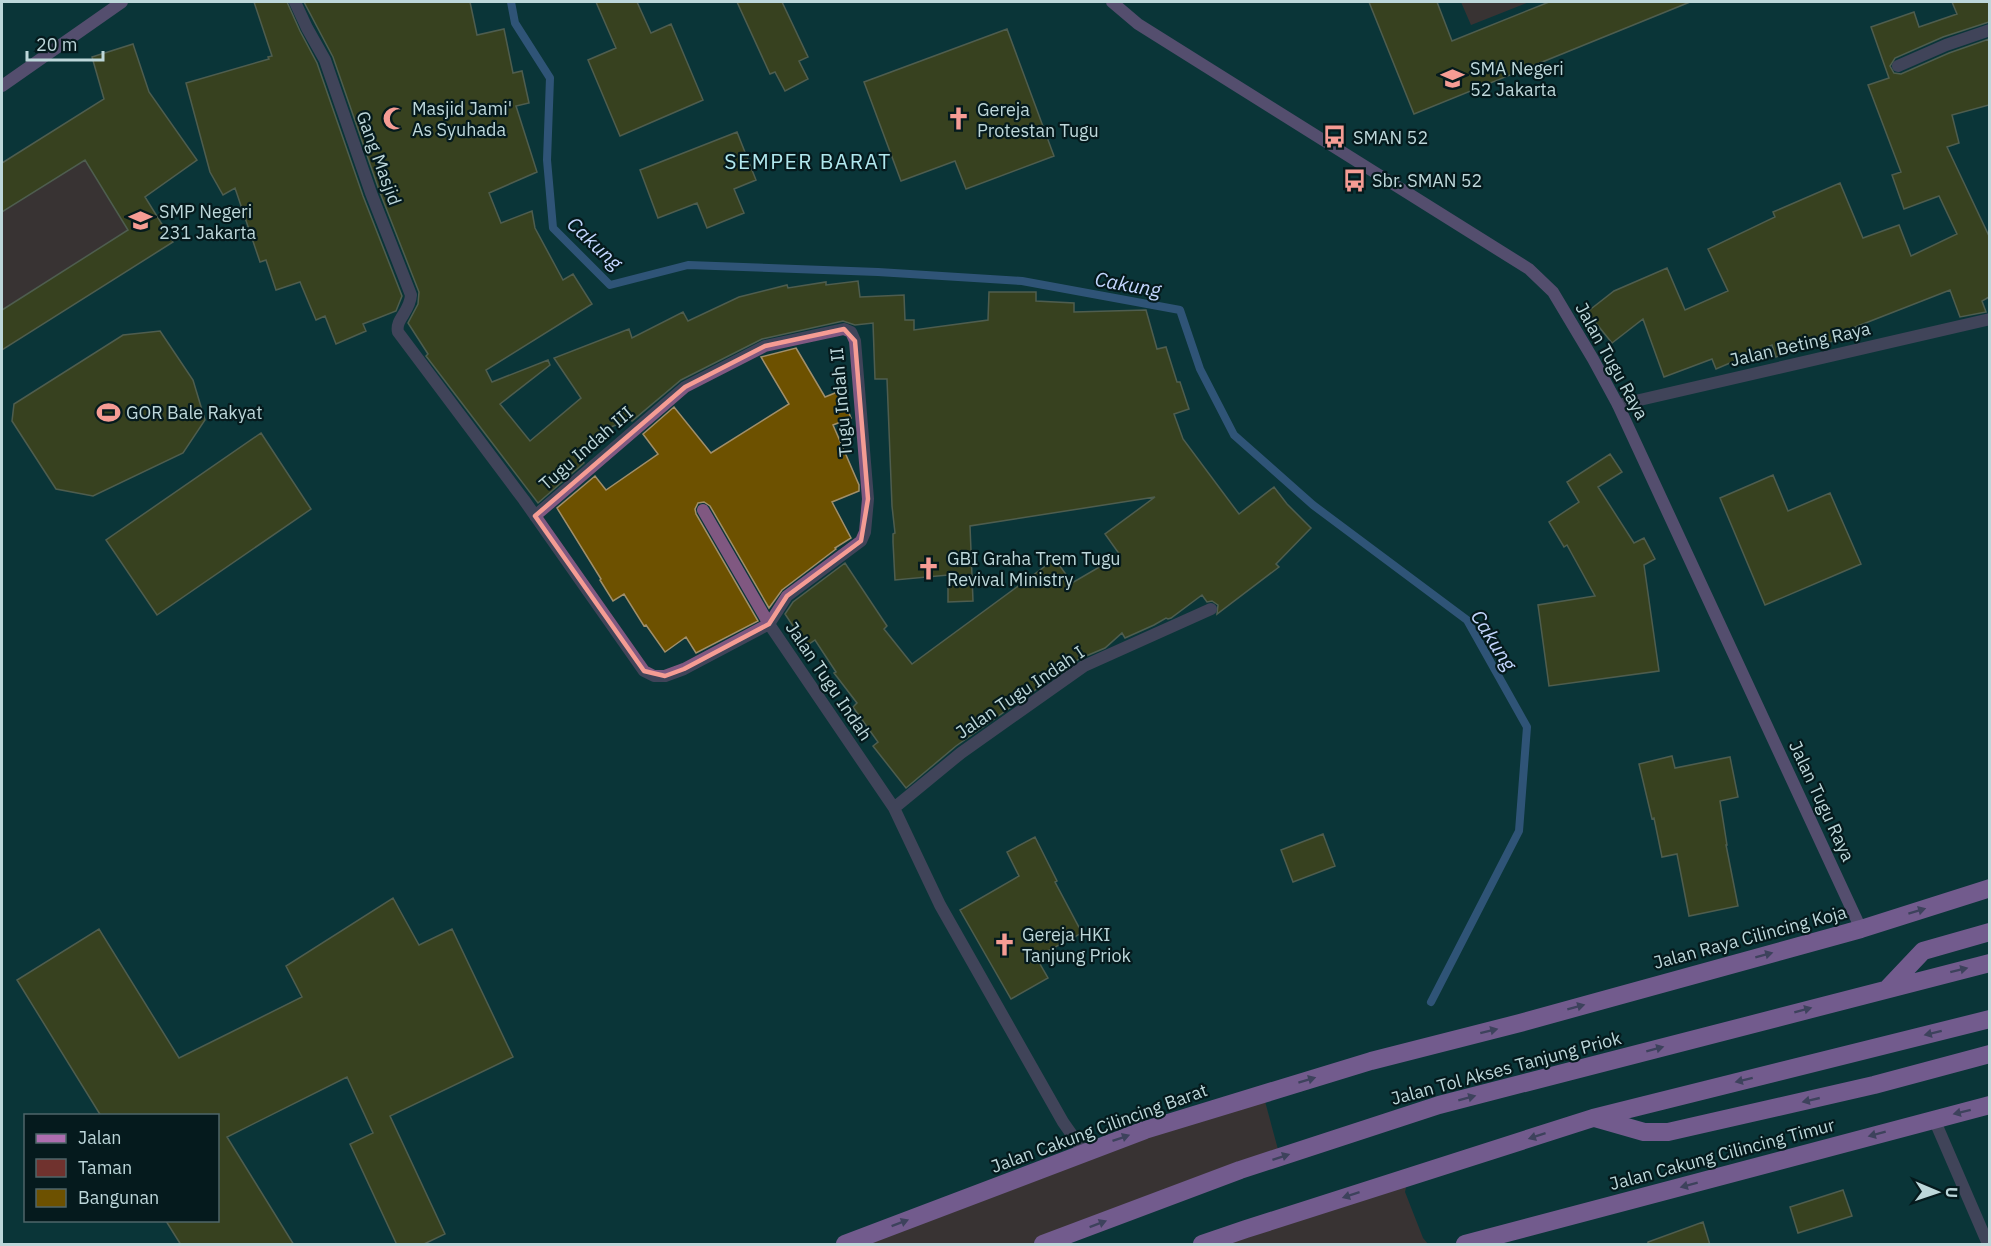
<svg xmlns="http://www.w3.org/2000/svg" width="1991" height="1246" font-family="'IBM Plex Sans',sans-serif">
	<style>
		.green { fill: #70322e }
		.lines { fill: none; stroke-linecap: round; stroke-linejoin: round }
		.stream { stroke: #5c7bc3; stroke-width: 8 }
		.building { fill: #6d5100; stroke: #a18f6a; stroke-width: 1.5 }
		.street { stroke: #805881; stroke-width: 12 }
		.secondary { stroke: #ad6daf; stroke-width: 12 }
		.highway { stroke: #ef8bf4; stroke-width: 18 }
		.oneway { fill: #7a5288 }
		.marked { fill: none; stroke: #f59c94; stroke-width: 4.5; stroke-linejoin: round }
		.labels { text-anchor: middle; dominant-baseline: central; stroke-width: 4.5; stroke-linejoin: round; paint-order: stroke }
		.poi-label { font-size: 18px; fill: #bdd7da; stroke: #051a1d; text-anchor: start }
		.street-label { font-size: 18px; fill: #bdd7da; stroke: #051a1d }
		.water-label { font-size: 20px; font-style: italic; fill: #c3d6fe; stroke: #051a1d }
		.quarter-label { font-size: 21px; letter-spacing: 1.5px; fill: #b1e8ee; stroke: #051a1d }
	</style>
	<rect width="100%" height="100%" fill="#0b3539"/>
	<path class="green" d="M1461 2H1529L1471 25Z
		M85 160 128 230 2 310V212Z
		M1263 1094 1280 1157 1043 1244H845Z
		M1408 1177 1405 1192 1423 1238 1428 1244H1205Z"/>
	<g class="lines">
		<path class="stream" d="M511 2 515 23 550 78 547 160 553 228 610 285 688 265 878 272 1022 281 1180 310 1200 369 1234 435 1313 505 1467 620 1527 727 1519 831 1431 1002"/>
	</g>
	<path class="building" d="M254 2H287L300 31 317 63 363 196 402 296 396 311 363 324 366 331 336 344 325 316 316 320 300 282 276 290 266 260 260 262 235 188 223 195 210 172 186 83 269 59 268 57 272 56Z
		M304 2H470L477 35 504 29 513 73 522 71 529 103 516 106 537 172 489 193 501 223 532 211 535 228 563 280 573 274 592 304 486 370 492 382 548 360 550 365 500 404 530 441 581 398 554 358 629 329 632 338 683 312 688 321 739 297 787 285 788 288 826 282V285L858 281 860 297 904 295 905 320H914V330L988 320 989 292H1036V301L1074 303V312L1146 310 1157 349 1166 347 1177 382H1180L1189 409 1174 414 1183 439 1239 514 1274 487 1287 504 1311 528 1276 564 1279 567 1217 614 1218 605 1212 601 1207 602 1202 595 1171 618 1168 619 1166 618 1154 625 1125 638 1122 633 1105 648 1079 659 956 746 906 788 873 746 878 742 853 707 857 703 834 673 836 672 815 640 806 646 785 614 793 602 845 563 887 626 884 629 912 664 1055 559 1072 583 1120 555 1105 534 1155 497 970 526 973 601 948 602V575L895 580 893 542V534L895 533 892 506 887 379H875L873 323 855 325 843 321 762 339 681 380 632 421 631 419 606 429 576 452 584 463 538 503 426 356 428 354 408 323 418 304 419 292 379 190 333 57Z
		M596 2H637L651 33 671 24 703 100 620 136 588 60 616 48Z
		M737 2H782L808 57 799 61 808 79 785 91 775 72 770 74Z
		M1369 2H1437L1452 41 1549 2H1690L1414 114Z
		M1952 2H1989V22L1943 37 1895 58 1890 66 1894 73 1901 74 1949 53 1989 39V105L1952 115 1959 143 1947 147 1989 236V297L1982 301 1986 312 1960 317 1950 290 1845 331 1847 336 1807 350 1806 346 1776 357 1772 345 1716 369 1712 359 1664 377 1643 319 1612 343 1587 312 1614 291 1667 268 1685 310 1728 291 1708 249 1775 217 1773 212 1840 183 1863 238 1899 225 1911 256 1957 234 1939 196 1904 209 1892 175 1901 172 1868 85 1889 78 1871 27 1914 12 1919 27 1957 14Z
		M1007 29 1054 156 966 189 955 161 901 181 864 82Z
		M133 44 149 92 197 160 145 197 173 242 2 350V310L128 230 85 160 2 212V163L104 99 92 57Z
		M737 132 756 180 734 189 744 213 707 228 697 203 658 218 640 170Z
		M160 331 193 380 205 420 183 453 93 496 56 489 12 421 14 404 123 335Z
		M796 348 825 397 840 391 851 418 833 425 859 485V491L832 502 851 538 835 548 836 549 782 590 769 608 710 506 704 502 698 503 695 509 696 514 758 621 696 653 686 637 665 652 646 625 644 626 624 594 613 601 600 580 601 579 557 508 595 476 606 490 658 454 643 434 674 407 711 453 789 404 761 357Z
		M261 433 311 509 157 615 106 540Z
		M1610 454 1622 472 1598 487 1634 543 1644 538 1655 559 1644 565 1659 671 1549 686 1538 605 1595 596 1567 545 1564 547 1549 522 1579 502 1567 482Z
		M1773 475 1788 511 1830 493 1861 564 1765 605 1720 498Z
		M1672 756 1675 768 1730 757 1738 797 1720 801 1727 845H1726L1738 906 1689 916 1677 854 1662 857 1654 818 1652 819 1639 764Z
		M1323 834 1335 866 1293 882 1281 850Z
		M1035 837 1057 881 1055 882 1082 933 1036 957 1048 978 1011 999 960 910 1019 876 1007 852Z
		M393 898 419 945 452 929 513 1057 390 1116 445 1234 422 1245H397L350 1144 373 1133 347 1077 227 1137 294 1245H181L166 1221H218V1116H101L17 980 99 929 179 1058 302 997 286 966Z
		M1843 1190 1852 1216 1798 1233 1790 1207Z
		M1703 1222 1710 1245H1648V1242Z"/>
	<g class="lines">
		<path class="street" d="M295 2 307 28 325 60 371 193 411 295C410 312 395 319 398 332L524 500 644 671 654 676H665L684 669 769 624
			M1898 66 1946 45 1990 30
			M1618 405 1990 319
			M703 510 769 624 894 808 940 905 1063 1122 1084 1152
			M535 516 685 387 765 346 844 329 851 332 855 341 868 499 865 532 861 541 787 596 769 624
			M894 808 961 753 1084 666 1211 609
			M1934 1119 1988 1244"/>
		<path class="secondary" d="M1112 2 1138 24 1529 269 1553 292 1593 359 1618 405 1861 929
			M2 86 122 2"/>
		<path class="highway" d="M1888 988 1923 951 1990 932
			M1595 1118 1644 1132H1668L1874 1085 1990 1054
			M845 1244 1145 1130 1371 1061 1520 1023 1861 929 1990 888
			M1043 1244 1240 1170 1439 1105 1990 963
			M1202 1244 1246 1229 1593 1118 1990 1019
			M1465 1244 1990 1105"/>
	</g>
	<defs><path id="oneway-solid" d="M-6-.8H1V-3.2L6.5 0L1 3.2V.8H-6Z" transform="scale(1.5)"/></defs>
	<g class="oneway">
		<use href="#oneway-solid" transform="translate(1917 911) rotate(-17)"/>
		<use href="#oneway-solid" transform="translate(1764 955) rotate(-15)"/>
		<use href="#oneway-solid" transform="translate(1959 970) rotate(-14)"/>
		<use href="#oneway-solid" transform="translate(1576 1007) rotate(-15)"/>
		<use href="#oneway-solid" transform="translate(1803 1010) rotate(-15)"/>
		<use href="#oneway-solid" transform="translate(1489 1031) rotate(-14)"/>
		<use href="#oneway-solid" transform="translate(1933 1033) rotate(166)"/>
		<use href="#oneway-solid" transform="translate(1655 1049) rotate(-15)"/>
		<use href="#oneway-solid" transform="translate(1307 1080) rotate(-17)"/>
		<use href="#oneway-solid" transform="translate(1744 1080) rotate(166)"/>
		<use href="#oneway-solid" transform="translate(1467 1098) rotate(-15)"/>
		<use href="#oneway-solid" transform="translate(1811 1100) rotate(167)"/>
		<use href="#oneway-solid" transform="translate(1962 1112) rotate(166)"/>
		<use href="#oneway-solid" transform="translate(1877 1134) rotate(165)"/>
		<use href="#oneway-solid" transform="translate(1537 1136) rotate(162)"/>
		<use href="#oneway-solid" transform="translate(1121 1138) rotate(-19)"/>
		<use href="#oneway-solid" transform="translate(1281 1157) rotate(-18)"/>
		<use href="#oneway-solid" transform="translate(1689 1185) rotate(165)"/>
		<use href="#oneway-solid" transform="translate(1351 1195) rotate(162)"/>
		<use href="#oneway-solid" transform="translate(900 1223) rotate(-21)"/>
		<use href="#oneway-solid" transform="translate(1098 1224) rotate(-21)"/>
	</g>
	<path d="M0 0H1991V1246H0ZM844 329 855 341 868 499 861 541 787 596 769 624 684 669 665 676 644 671 535 516 685 387 765 346Z" fill="#0b3539" fill-opacity=".55" fill-rule="evenodd"/>
	<path class="marked" d="M844 329 855 341 868 499 861 541 787 596 769 624 684 669 665 676 644 671 535 516 685 387 765 346Z"/>
	<defs>
		<symbol id="school-bare" viewBox="-9 -9 18 18"><path d="M0-5L7-2L0 1L-7-2ZM-4 1L0 2.5L4 1V4Q0 6-4 4Z" fill="#f59c94" stroke="#051a1d" stroke-width="2.5" paint-order="stroke"/></symbol>
		<symbol id="mosque-bare" viewBox="-9 -9 18 18"><path d="M3.5-4.9A6 6 0 1 0 3.5 4.9A5 5 0 1 1 3.5-4.9Z" fill="#f59c94" stroke="#051a1d" stroke-width="2.5" paint-order="stroke"/></symbol>
		<symbol id="church-bare" viewBox="-9 -9 18 18"><path d="M-1.2-6h2.4v3.5h3.3v2.4h-3.3V6h-2.4V-.1h-3.3v-2.4h3.3Z" fill="#f59c94" stroke="#051a1d" stroke-width="2.5" paint-order="stroke"/></symbol>
		<symbol id="bus-bare" viewBox="-9 -9 18 18"><path d="M-5-6H5V4H4V6H2V4H-2V6H-4V4H-5ZM-3.5-4V0h7V-4ZM-3.5 1.2v1.5H-2V1.2ZM2 1.2v1.5H3.5V1.2Z" fill="#f59c94" stroke="#051a1d" stroke-width="2.5" paint-order="stroke"/></symbol>
		<symbol id="stadium-bare" viewBox="-9 -9 18 18"><path d="M0-5a6.5 5 0 1 0 0 10a6.5 5 0 1 0 0-10ZM-3.5-1.8h7v3.6h-7Z" fill="#f59c94" stroke="#051a1d" stroke-width="2.5" paint-order="stroke"/></symbol>
	</defs>
	<g fill-rule="evenodd">
		<use href="#school-bare" x="1436" y="62" width="33" height="33"/>
		<use href="#mosque-bare" x="378" y="102" width="33" height="33"/>
		<use href="#church-bare" x="942" y="102" width="33" height="33"/>
		<use href="#bus-bare" x="1318" y="120" width="33" height="33"/>
		<use href="#bus-bare" x="1338" y="164" width="33" height="33"/>
		<use href="#school-bare" x="124" y="204" width="33" height="33"/>
		<use href="#stadium-bare" x="92" y="396" width="33" height="33"/>
		<use href="#church-bare" x="912" y="552" width="33" height="33"/>
		<use href="#church-bare" x="988" y="928" width="33" height="33"/>
	</g>
	<g class="labels">
		<g class="poi-label">
			<text x="1470" y="68">SMA Negeri<tspan x="1470" dy="21">52 Jakarta</tspan></text>
			<text x="412" y="108">Masjid Jami'<tspan x="412" dy="21">As Syuhada</tspan></text>
			<text x="977" y="109">Gereja<tspan x="977" dy="21">Protestan Tugu</tspan></text>
			<text x="1353" y="137">SMAN 52</text>
			<text x="1372" y="180">Sbr. SMAN 52</text>
			<text x="159" y="211">SMP Negeri<tspan x="159" dy="21">231 Jakarta</tspan></text>
			<text x="126" y="412">GOR Bale Rakyat</text>
			<text x="947" y="558">GBI Graha Trem Tugu<tspan x="947" dy="21">Revival Ministry</tspan></text>
			<text x="1022" y="934">Gereja HKI<tspan x="1022" dy="21">Tanjung Priok</tspan></text>
		</g>
		<g class="street-label">
			<text transform="translate(379 158) rotate(70)">Gang Masjid</text>
			<text transform="translate(1800 344) rotate(-13)">Jalan Beting Raya</text>
			<text transform="translate(1612 361) rotate(61)">Jalan Tugu Raya</text>
			<text transform="translate(841 402) rotate(-95)">Tugu Indah II</text>
			<text transform="translate(586 448) rotate(-41)">Tugu Indah III</text>
			<text transform="translate(829 681) rotate(56)">Jalan Tugu Indah</text>
			<text transform="translate(1020 692) rotate(-34)">Jalan Tugu Indah I</text>
			<text transform="translate(1822 801) rotate(65)">Jalan Tugu Raya</text>
			<text transform="translate(1750 937) rotate(-15)">Jalan Raya Cilincing Koja</text>
			<text transform="translate(1506 1068) rotate(-15)">Jalan Tol Akses Tanjung Priok</text>
			<text transform="translate(1099 1128) rotate(-20)">Jalan Cakung Cilincing Barat</text>
			<text transform="translate(1722 1154) rotate(-15)">Jalan Cakung Cilincing Timur</text>
		</g>
		<g class="water-label">
			<text transform="translate(595 243) rotate(43)">Cakung</text>
			<text transform="translate(1128 284) rotate(10)">Cakung</text>
			<text transform="translate(1494 640) rotate(58)">Cakung</text>
		</g>
		<g class="quarter-label">
			<text x="808" y="161">SEMPER BARAT</text>
		</g>
	</g>
	<rect width="1991" height="1246" fill="none" stroke="#bdd7da" stroke-width="6"/>
	<rect x="24" y="1114" width="195" height="108" fill="#051a1d" stroke="#4f6669" stroke-width="1.5"/>
	<rect x="36" y="1134" width="30" height="9" fill="#ad6daf" stroke="#4f6669" stroke-width="1.5"/>
	<text x="78" y="1144" font-size="18" fill="#bdd7da">Jalan</text>
	<rect x="36" y="1159" width="30" height="18" fill="#70322e" stroke="#4f6669" stroke-width="1.5"/>
	<text x="78" y="1174" font-size="18" fill="#bdd7da">Taman</text>
	<rect x="36" y="1189" width="30" height="18" fill="#6d5100" stroke="#4f6669" stroke-width="1.5"/>
	<text x="78" y="1204" font-size="18" fill="#bdd7da">Bangunan</text>
	<g transform="translate(1937 1192) rotate(92)" stroke="#051a1d" stroke-width="4.5" paint-order="stroke">
	<path d="M0-4.5L10 22L0 15L-10 22Z" fill="#bdd7da"/>
	<text y="-9" font-size="16" font-weight="bold" text-anchor="middle" fill="#bdd7da">U</text>
	</g>
	<path d="M27 51v9h76v-9" fill="none" stroke="#bdd7da" stroke-width="3"/>
	<text x="36" y="51" font-size="18" fill="#bdd7da" stroke="#051a1d" stroke-width="4.5" paint-order="stroke">20 m</text>
</svg>
